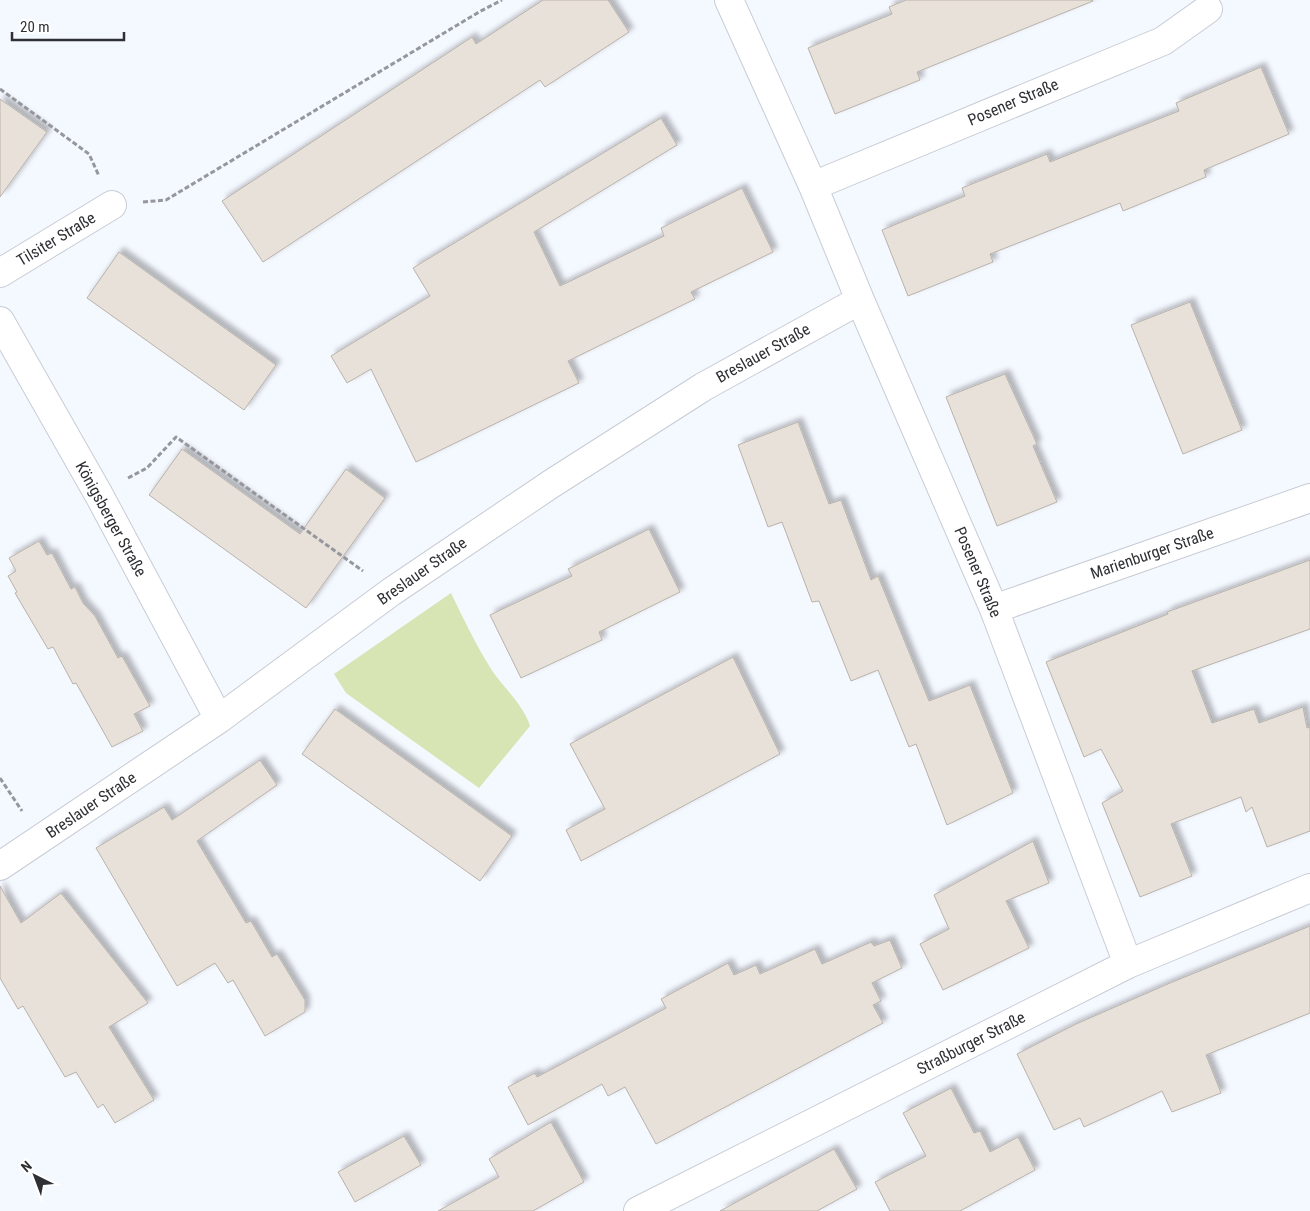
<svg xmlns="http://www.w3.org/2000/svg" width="1310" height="1211" font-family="'Roboto Condensed',sans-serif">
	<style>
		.green { fill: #d7e4b4 }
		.building { fill: #e8e1d9; stroke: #b9b2ab; filter: url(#shadow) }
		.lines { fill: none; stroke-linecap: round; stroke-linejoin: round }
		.minor-casing { stroke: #c8ccd5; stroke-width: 30 }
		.path { stroke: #95979d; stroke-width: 3; stroke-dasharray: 5 2.5; stroke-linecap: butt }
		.minor { stroke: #fff; stroke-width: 28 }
		.labels { text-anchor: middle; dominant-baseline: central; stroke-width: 5; stroke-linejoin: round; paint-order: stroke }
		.street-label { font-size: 16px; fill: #2f3034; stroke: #fff }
	</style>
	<defs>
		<filter id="shadow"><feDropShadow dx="4.5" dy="-4.5" stdDeviation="2.5" flood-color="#0004"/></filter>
	</defs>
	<rect width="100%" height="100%" fill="#f4f8ff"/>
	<path class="green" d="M451 593C464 620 477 647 493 672 505 689 524 706 530 726L479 788 346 693 334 674Z"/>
	<path class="building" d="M543 0H608L629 32 545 87 540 80 263 262 222 201 472 37 476 44Z
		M906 0H1092L1093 1 917 72 920 80 835 114 808 48 892 14 889 7Z
		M1261 67 1289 134 1204 170 1206 177 1123 211 1120 203 990 254 993 262 908 296 882 230 965 196 962 188 1047 154 1050 162 1179 111 1176 103Z
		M0 99 47 132 0 197Z
		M661 118 677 145 534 232 560 286 664 236 661 228 742 188 773 252 691 292 695 299 568 361 579 383 416 462 371 369 347 383 331 356 430 296 413 268Z
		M119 252 276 365 244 410 87 298Z
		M1190 302 1242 430 1183 454 1131 325Z
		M1005 374 1037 444 1033 446 1057 502 997 526 946 397Z
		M798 422 829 504 841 500 871 580 878 576 929 701 970 685 1013 793 947 825 916 744 909 747 878 670 851 681 819 601 812 602 782 522 768 527 738 445Z
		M182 449 300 534 346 469 385 498 306 608 149 495Z
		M649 529 680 592 599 632 602 640 521 678 490 615 572 576 568 569Z
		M39 541 47 555 52 553 71 589 75 587 83 603 95 616 118 658 122 656 150 706 134 714 143 731 112 747 76 683 73 684 53 647 48 649 15 593 17 592 8 576 16 571 9 558Z
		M1310 560V629L1192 671 1212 723 1254 709 1259 723 1303 707 1307 728 1310 727V831L1267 847 1252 807 1246 812 1241 797 1171 824 1192 876 1140 897 1102 803 1123 791 1101 749 1084 757 1046 662 1168 614 1167 612Z
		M733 657 780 754 581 861 566 830 605 809 570 744Z
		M335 709 512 836 480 881 302 754Z
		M260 760 277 785 197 841 246 923 251 921 272 957 277 954 305 1000V1012L265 1036 233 980 228 983 215 963 177 986 96 848 164 807 172 820Z
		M1033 841 1049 883 1006 901 1029 948 943 990 920 944 949 929 934 895Z
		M0 886 21 923 61 893 148 1003 109 1027 154 1100 115 1123 103 1104 98 1108 76 1072 65 1077 23 1006 18 1009 0 978Z
		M1310 926V1013L1206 1055 1221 1093 1172 1112 1162 1091 1084 1127 1080 1118 1054 1130 1017 1054 1076 1024 1170 983Z
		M890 940 902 968 872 983 881 1001 873 1005 883 1023 656 1144 625 1087 608 1096 602 1084 528 1125 508 1087 535 1073 537 1077 666 1008 661 999 728 963 734 975 756 965 760 974 815 949 822 964 871 942 874 946Z
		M951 1088 974 1133 980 1131 990 1152 1018 1137 1035 1170 960 1211H890L875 1182 926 1156 903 1113Z
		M551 1122 584 1182 533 1211H438L499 1177 489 1159Z
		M404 1136 421 1165 355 1202 338 1172Z
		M834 1149 857 1189 817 1211H720Z"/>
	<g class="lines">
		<defs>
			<path id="minor" d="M729 0 813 186 860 300 994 609 1128 964
				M813 186 1163 41 1208 9
				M0 273 112 205
				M0 321 99 495 219 719
				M994 609 1310 498
				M0 866 219 719 391 592 551 484 703 387 860 300
				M638 1211 1128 964 1310 888"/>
		</defs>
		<use href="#minor" class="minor-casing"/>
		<path class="path" d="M0 89 89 154 99 176
			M143 202 166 200 479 12 502 0
			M128 478 147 468 176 437 363 571
			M0 778 22 811"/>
		<use href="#minor" class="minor"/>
	</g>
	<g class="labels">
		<g class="street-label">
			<text transform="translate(1013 102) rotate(-23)">Posener Straße</text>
			<text transform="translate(56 239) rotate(-31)">Tilsiter Straße</text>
			<text transform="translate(763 353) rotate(-29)">Breslauer Straße</text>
			<text transform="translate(111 519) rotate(61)">Königsberger Straße</text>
			<text transform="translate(1152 553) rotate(-19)">Marienburger Straße</text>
			<text transform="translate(422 571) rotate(-35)">Breslauer Straße</text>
			<text transform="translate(978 572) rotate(67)">Posener Straße</text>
			<text transform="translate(91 805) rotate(-34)">Breslauer Straße</text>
			<text transform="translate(971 1043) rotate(-27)">Straßburger Straße</text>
		</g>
	</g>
	<g transform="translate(35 1176) rotate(318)" stroke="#ffffff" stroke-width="4" paint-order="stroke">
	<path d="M0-4L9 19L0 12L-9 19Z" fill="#2f3034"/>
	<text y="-8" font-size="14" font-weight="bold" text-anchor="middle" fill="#2f3034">N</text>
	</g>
	<path d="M12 32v8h112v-8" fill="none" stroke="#2f3034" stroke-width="2.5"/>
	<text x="20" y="32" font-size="15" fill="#2f3034" stroke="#ffffff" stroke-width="4" paint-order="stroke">20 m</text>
</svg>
